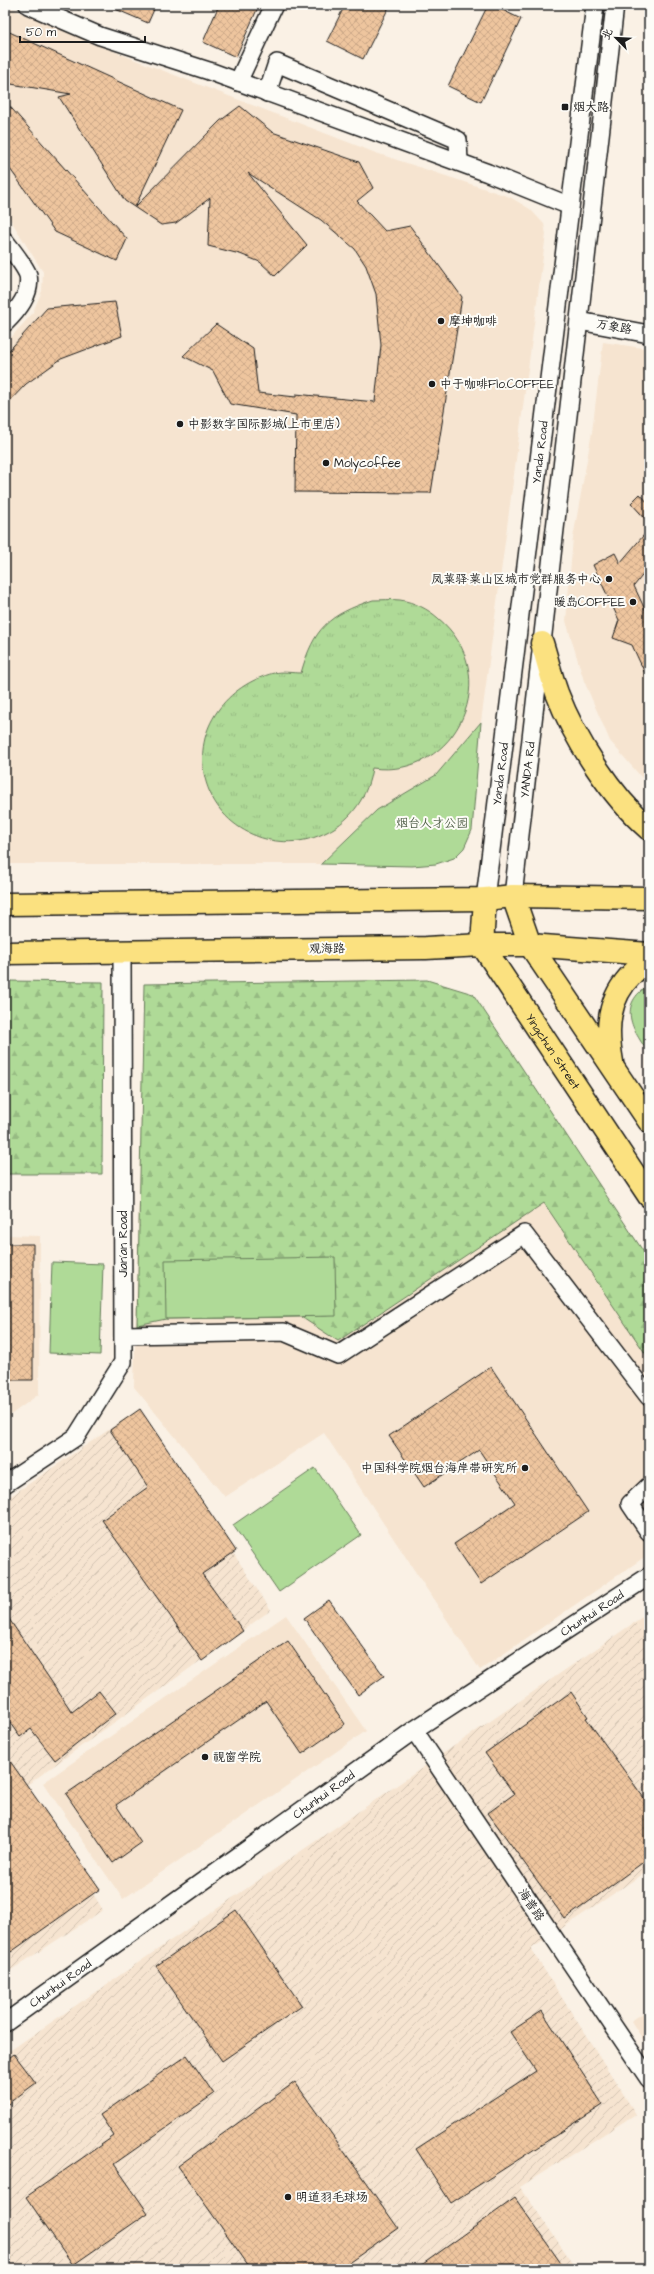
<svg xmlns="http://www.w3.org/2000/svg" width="654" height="2274" font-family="'Architects Daughter','LXGW WenKai TC',sans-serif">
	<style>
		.built { fill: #f6e4d0 }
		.industrial { fill: url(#industrial-furrows) }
		.grass { fill: url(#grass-tufts); stroke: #667b5a }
		.forest { fill: url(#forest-firs); stroke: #667b5a }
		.park { fill: #afda97; stroke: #667b5a }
		.building { fill: url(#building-cross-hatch); stroke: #1c1c1c }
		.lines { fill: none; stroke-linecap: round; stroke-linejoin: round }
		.minor-casing { stroke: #1c1c1c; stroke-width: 20 }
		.major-casing { stroke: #1c1c1c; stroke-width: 25 }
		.minor { stroke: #fdfcf7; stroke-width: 17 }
		.major { stroke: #fbe180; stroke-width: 22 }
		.poi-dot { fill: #1c1c1c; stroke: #fdfcf7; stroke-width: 1.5 }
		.labels { text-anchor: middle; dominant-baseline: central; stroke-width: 4; stroke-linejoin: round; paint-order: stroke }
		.poi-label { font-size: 12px; fill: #1c1c1c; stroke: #fdfcf7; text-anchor: start }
		.street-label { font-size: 12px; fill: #1c1c1c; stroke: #fdfcf7 }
		.park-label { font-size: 12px; fill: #4f5e47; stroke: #fdfcf7 }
	</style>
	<defs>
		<pattern id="industrial-furrows" width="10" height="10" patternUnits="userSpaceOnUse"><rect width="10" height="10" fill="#f6e4d0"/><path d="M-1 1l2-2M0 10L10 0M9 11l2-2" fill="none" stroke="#d2c3b2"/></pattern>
		<pattern id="grass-tufts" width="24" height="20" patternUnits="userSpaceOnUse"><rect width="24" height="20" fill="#afda97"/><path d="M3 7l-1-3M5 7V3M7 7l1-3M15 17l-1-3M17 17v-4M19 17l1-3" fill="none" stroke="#96ba82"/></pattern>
		<pattern id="forest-firs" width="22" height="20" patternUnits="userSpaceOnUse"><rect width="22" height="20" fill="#afda97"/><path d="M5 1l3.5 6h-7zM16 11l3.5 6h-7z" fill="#96ba82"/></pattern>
		<pattern id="building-cross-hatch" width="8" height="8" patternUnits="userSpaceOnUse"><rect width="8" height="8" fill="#eec59e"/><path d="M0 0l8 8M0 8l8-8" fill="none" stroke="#cca988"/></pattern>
	</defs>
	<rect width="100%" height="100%" fill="#faf1e5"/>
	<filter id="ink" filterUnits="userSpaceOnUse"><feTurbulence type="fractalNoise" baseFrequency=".025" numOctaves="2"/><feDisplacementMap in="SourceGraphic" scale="8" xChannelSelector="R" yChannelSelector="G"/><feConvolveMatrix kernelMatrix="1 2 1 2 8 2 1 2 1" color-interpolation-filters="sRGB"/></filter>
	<g filter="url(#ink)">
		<path class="built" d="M5 6 128 57 376 153 510 197 530 209 544 224 546 234 481 722 436 775 377 810 321 864H5V344L32 314 42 291 43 272 5 211Z
			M603 342 649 349V786L610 741 584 681 566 621 573 538 592 432Z
			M427 980 473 994 649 1260V1554L480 1670 324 1433 225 1497 134 1387 144 984Z
			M5 1235 40 1236 39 1394 5 1419Z
			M649 1612V1642L635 1622Z
			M286 1615 366 1731 123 1899 43 1783Z
			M649 2009V2049L631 2021Z"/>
		<path class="industrial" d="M138 1410 271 1610 27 1785 103 1910 5 1974V1500Z
			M635 1622 649 1642V1870L531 1949 636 2114 520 2187 577 2269H5V2054Z"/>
		<path class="grass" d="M373 600C382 600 391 599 400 600 414 602 428 609 438 618 505 673 458 780 372 768 368 795 353 819 327 832 279 857 218 832 205 778 193 728 227 685 274 673 282 671 293 673 301 673 314 628 328 615 373 600Z"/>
		<path class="forest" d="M427 980 473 994 649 1260V1359L544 1203 338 1341 301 1317 166 1319 137 1325 144 984Z
			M5 981 103 982 102 1174H5Z"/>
		<path class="park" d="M481 722 472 830 464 848 454 858 436 864 412 866 321 864 377 810 436 775Z
			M649 985V1053C632 1030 617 1005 649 985Z
			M335 1257 336 1316 166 1319 165 1260Z
			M52 1262 103 1264 100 1355 49 1353Z
			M315 1468 361 1535 279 1592 233 1525Z"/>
		<path class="building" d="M106 5H156L148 23Z
			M219 5H259L236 57 203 42Z
			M345 5H390L363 59 327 41Z
			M488 5H492L521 19 481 102 448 86Z
			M5 30 181 110 135 207 220 121 240 106 272 132 359 162 373 188 357 201 385 231 410 226 462 297 431 493 295 492 296 415 230 404 213 371 183 356 216 324 253 349 258 393 296 397V394L375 402 381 345 376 294 366 266 355 249 321 220 248 173 307 245 275 276 260 262 240 254 208 246 210 198 176 223 161 225 125 201 59 97 71 94 5 83Z
			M5 101 127 239 117 261 55 232 5 162Z
			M115 302 122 336 61 359 26 384 5 406V355L47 308Z
			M640 494 649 504V523L631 503Z
			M649 529V567L634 586 649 618V682L632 645 613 638 619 620 593 565 615 553 620 563Z
			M5 1244H33V1380H5Z
			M491 1367 588 1512 481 1584 454 1544 515 1503 479 1450 424 1487 389 1436Z
			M140 1409 236 1551 202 1574 243 1631 202 1661 102 1520 148 1487 110 1430Z
			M329 1600 384 1676 358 1695 304 1618Z
			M5 1613 72 1712 99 1691 116 1713 55 1760 31 1729 20 1737 5 1716Z
			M288 1641 345 1724 302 1754 266 1701 116 1805 141 1843 113 1863 66 1794Z
			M571 1692 588 1717 586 1718 649 1805V1858L565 1919 488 1813 514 1794 485 1753Z
			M5 1754 100 1889 11 1952 5 1944Z
			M236 1910 302 2006 222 2061 156 1966Z
			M542 2011 603 2105 451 2203 416 2149 536 2071 510 2032Z
			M14 2054 36 2083 5 2106V2061Z
			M187 2055 214 2094 114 2164 148 2213 73 2265 26 2197 114 2136 100 2115Z
			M295 2082 398 2228 340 2269H251L178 2166Z
			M515 2198 565 2269H416Z"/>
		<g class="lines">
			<defs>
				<g id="minor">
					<path d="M28 5 100 36 209 71 488 173 570 206"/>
					<path d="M238 82 274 5"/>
					<path d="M267 93 277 63 458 140 459 162"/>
					<path d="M5 241C11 249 25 266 28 275 32 294 17 311 5 323"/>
					<path d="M579 321 649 334"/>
					<path id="s1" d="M513 896 615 5"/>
					<path id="s2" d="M485 899 595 5"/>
					<path d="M124 1335 284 1332 338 1355 524 1234 649 1397"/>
					<path d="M5 1484 76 1437 123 1362 122 952"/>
					<path d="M649 1486 630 1504 649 1532"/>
					<path d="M414 1730 649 2079"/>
					<path id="s3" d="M5 2023 414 1730 649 1576"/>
				</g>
				<g id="major">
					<path d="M542 643C547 659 551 676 557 693 575 740 611 796 649 829"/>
					<path d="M513 896 530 945 649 1121"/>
					<path id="s4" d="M485 899 482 945 649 1196"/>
					<path d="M5 904 485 899 513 896 649 898"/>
					<path d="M5 953 426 948 482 945H530L649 954"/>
					<path d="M612 1062C606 1029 607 999 633 973 638 969 643 962 649 960"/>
				</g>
			</defs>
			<use href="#minor" class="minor-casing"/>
			<use href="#major" class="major-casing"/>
			<use href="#minor" class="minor"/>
			<use href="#major" class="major"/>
		</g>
	</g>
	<g class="poi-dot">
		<rect x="561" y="103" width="8" height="8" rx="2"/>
		<circle cx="441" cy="321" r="4"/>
		<circle cx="432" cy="384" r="4"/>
		<circle cx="180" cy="424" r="4"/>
		<circle cx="326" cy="463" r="4"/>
		<circle cx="609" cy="579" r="4"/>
		<circle cx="633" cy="602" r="4"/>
		<circle cx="525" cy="1468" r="4"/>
		<circle cx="205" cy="1757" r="4"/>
		<circle cx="288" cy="2197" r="4"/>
	</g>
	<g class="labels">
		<g class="poi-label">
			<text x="573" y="107">烟大路</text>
			<text x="449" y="321">摩坤咖啡</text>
			<text x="440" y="384">中于咖啡Flo.COFFEE</text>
			<text x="188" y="424">中影数字国际影城(上市里店)</text>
			<text x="334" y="463">Molycoffee</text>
			<text x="601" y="579" text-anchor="end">凤莱驿·莱山区城市党群服务中心</text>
			<text x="625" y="602" text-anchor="end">暖岛COFFEE</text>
			<text x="517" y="1468" text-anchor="end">中国科学院烟台海岸带研究所</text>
			<text x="213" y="1757">视窗学院</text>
			<text x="296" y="2197">明道羽毛球场</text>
		</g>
		<g class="street-label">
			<text transform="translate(614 327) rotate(10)">万象路</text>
			<text stroke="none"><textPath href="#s2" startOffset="450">Yanda Road</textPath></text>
			<text stroke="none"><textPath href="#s1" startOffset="127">YANDA Rd</textPath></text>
			<text stroke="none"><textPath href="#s2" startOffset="126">Yanda Road</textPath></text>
			<text transform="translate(327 949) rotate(-1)">观海路</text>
			<text stroke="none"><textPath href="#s4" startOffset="174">Yingchun Street</textPath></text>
			<text transform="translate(123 1244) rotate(-90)">Jian'an Road</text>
			<text stroke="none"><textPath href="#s3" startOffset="716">Chunhui Road</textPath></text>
			<text stroke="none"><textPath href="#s3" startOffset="392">Chunhui Road</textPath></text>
			<text transform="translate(531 1905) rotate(56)">海普路</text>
			<text stroke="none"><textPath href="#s3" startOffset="68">Chunhui Road</textPath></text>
		</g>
		<g class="park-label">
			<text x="432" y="823">烟台人才公园</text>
		</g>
	</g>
	<rect width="654" height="2274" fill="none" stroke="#fdfcf7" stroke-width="20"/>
	<rect x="10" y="10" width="634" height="2254" fill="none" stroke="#1c1c1c" stroke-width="1.5" filter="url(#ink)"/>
	<g transform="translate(616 38) rotate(294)" stroke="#fdfcf7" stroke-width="3" paint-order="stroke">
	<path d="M0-3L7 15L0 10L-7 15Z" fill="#1c1c1c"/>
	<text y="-6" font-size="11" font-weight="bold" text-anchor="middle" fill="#1c1c1c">北</text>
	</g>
	<path d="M20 36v6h125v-6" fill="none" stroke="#1c1c1c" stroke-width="2"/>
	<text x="26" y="36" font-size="12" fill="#1c1c1c" stroke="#fdfcf7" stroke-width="3" paint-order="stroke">50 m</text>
</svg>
